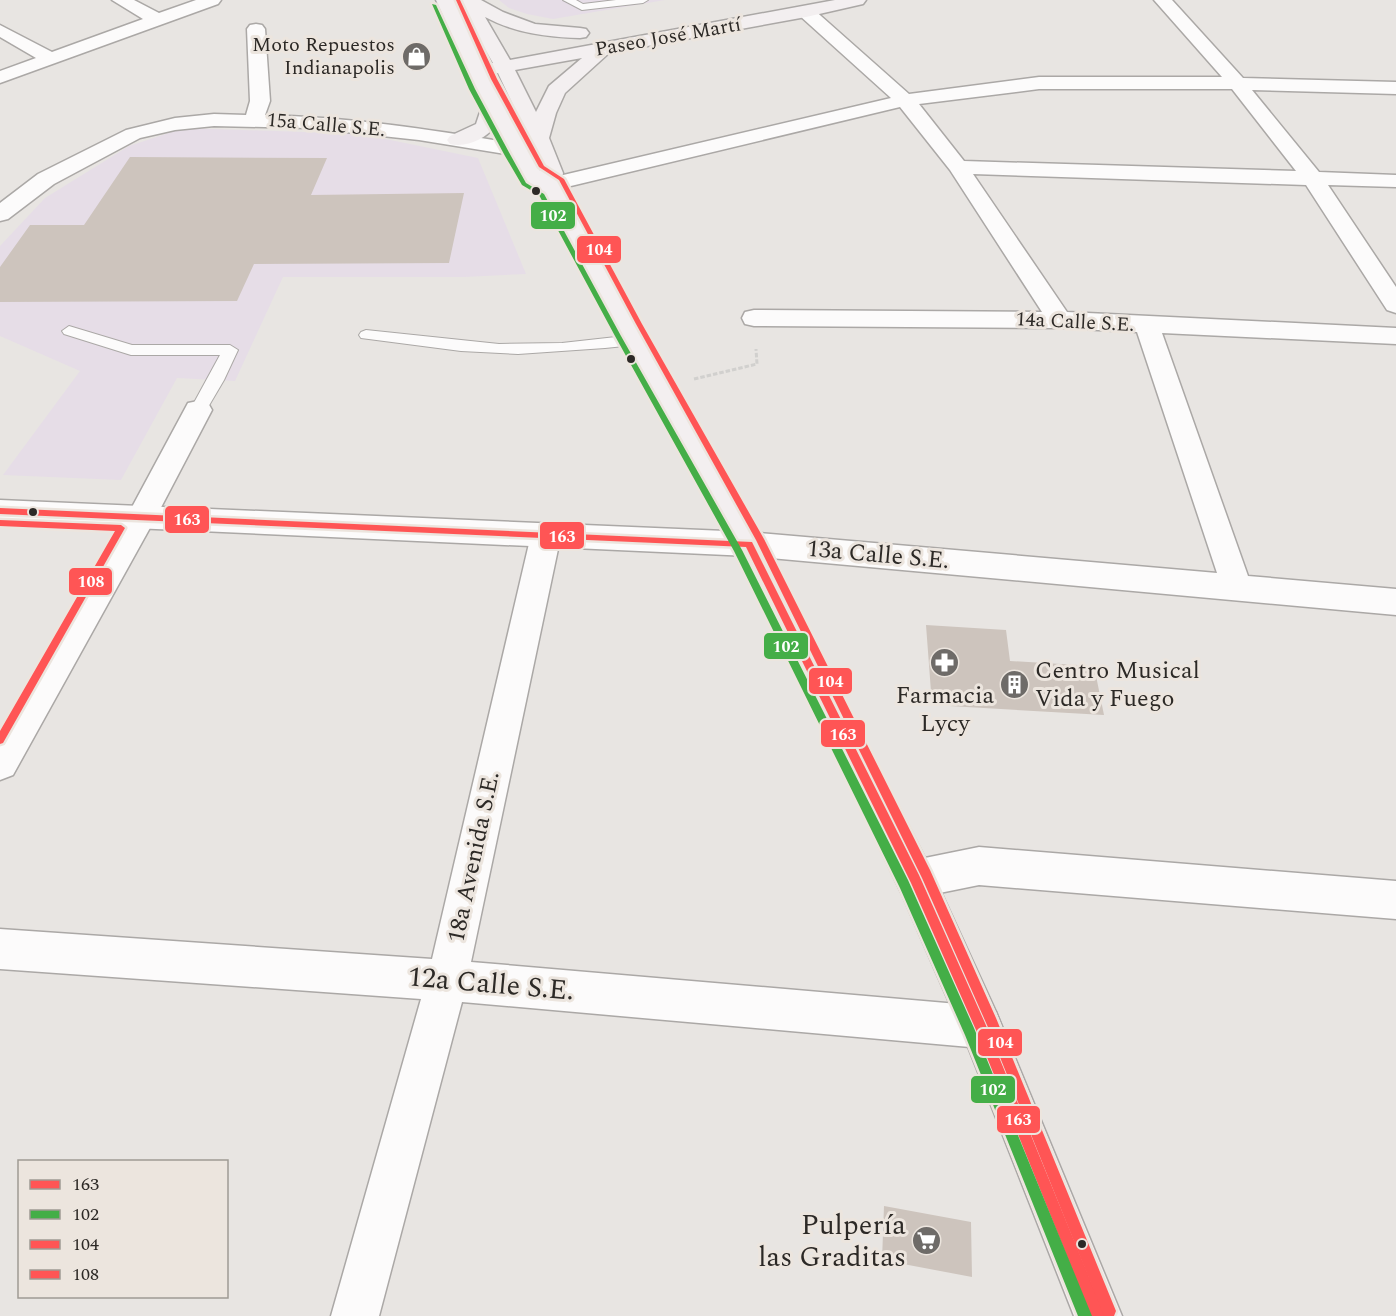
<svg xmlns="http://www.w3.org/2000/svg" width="1396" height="1316" font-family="Spectral,serif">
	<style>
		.education { fill: #e6dde7 }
		.building { fill: #cdc4bd }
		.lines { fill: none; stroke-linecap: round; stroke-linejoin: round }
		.service-casing { stroke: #aba8a6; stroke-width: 2 }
		.minor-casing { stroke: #aba8a6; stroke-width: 3 }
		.tertiary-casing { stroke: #aba8a6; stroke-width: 3 }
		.secondary-casing { stroke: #aba8a6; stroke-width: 3 }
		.path { stroke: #d1d0ce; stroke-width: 3; stroke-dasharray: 4.5 2; stroke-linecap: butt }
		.service { fill: #fcfbfb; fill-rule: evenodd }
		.minor { fill: #fcfbfb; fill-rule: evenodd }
		.tertiary { fill: #fcfbfb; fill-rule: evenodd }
		.secondary { fill: #f3eff0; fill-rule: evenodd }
		.bus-1-casing { stroke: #ece5de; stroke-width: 5 }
		.bus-2-casing { stroke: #ece5de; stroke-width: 5 }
		.bus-3-casing { stroke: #ece5de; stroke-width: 5 }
		.bus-4-casing { stroke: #ece5de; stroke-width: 5 }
		.bus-1 { fill: #f55; fill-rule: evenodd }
		.bus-2 { fill: #44ae47; fill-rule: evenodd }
		.bus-3 { fill: #f55; fill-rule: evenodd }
		.bus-4 { fill: #f55; fill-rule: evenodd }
		.bus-dot { fill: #2c2926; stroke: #ece5de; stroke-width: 2 }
		.labels { text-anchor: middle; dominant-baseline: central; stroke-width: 6; stroke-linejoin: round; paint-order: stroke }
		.far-street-label { font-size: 20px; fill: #2c2926; stroke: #ece5de }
		.far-poi-label { font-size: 20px; fill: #2c2926; stroke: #ece5de; text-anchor: end }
		.street-label { font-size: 24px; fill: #2c2926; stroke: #ece5de }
		.poi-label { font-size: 24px; fill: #2c2926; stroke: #ece5de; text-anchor: start }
		.near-street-label { font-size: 28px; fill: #2c2926; stroke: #ece5de }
		.near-poi-label { font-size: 28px; fill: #2c2926; stroke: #ece5de; text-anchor: end }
		.line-badge { stroke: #ece5de; stroke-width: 2 }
		.badge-label { font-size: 16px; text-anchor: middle; font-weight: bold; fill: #fff }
	</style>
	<rect width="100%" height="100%" fill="#e8e5e2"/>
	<path class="education" d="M499 0H665L553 19 527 14 509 8Z
		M184 128 361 134 478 158 526 274 464 277H283L235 381 177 378 121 480 3 475 80 371 0 336V246L45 198 129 146Z"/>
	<path class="building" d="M130 157 327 158 311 195 464 193 449 263 254 264 237 301 0 302V267L30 225H84Z
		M926 625 1006 630 1010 661 1094 666 1104 715 932 705Z
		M884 1206 971 1222 972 1277 882 1260Z"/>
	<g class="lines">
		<defs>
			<path id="service" d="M563 0H576L583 4 616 0H648L643 3 582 10Z
				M69 326 132 345H230L238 350 224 380 204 414H192L190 410 220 355H131L64 334 62 331Z
				M366 330 499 344 562 343 634 335 641 340 634 345 605 348 518 354 461 351 361 338 359 335 361 332Z"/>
			<path id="minor" d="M112 0H134L159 13 196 0H221L218 4 0 83V71L36 58 0 37V25L52 52 143 19Z
				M1154 0H1172L1243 78 1396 82V94L1252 90 1319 172 1396 175V187L1328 185 1396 287V313L1387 310 1306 185 973 174 1067 312 1396 328V344L1162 333 1248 576 1396 589V615L749 556 738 552 734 544 738 536 749 532 1217 573 1137 332 1060 328 754 326 745 324 742 318 745 312 754 310 1042 312 950 170 900 107 550 191 542 190 539 185 542 180 891 98 800 16 797 12 800 8H812L909 94 1039 77H1222ZM1039 89H1232L1296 171 964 161 919 104Z
				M256 24 262 25 265 29 270 101 265 115C350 117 434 130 518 144L525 146 528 150 525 154 518 156 419 140 308 128 214 126 175 130 140 138 54 184 8 219 0 221V203L38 174 126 130 175 118 214 114 246 115 250 101 247 29 250 25Z
				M198 401 208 403 212 410 156 517 13 775 0 780V731L131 509 188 403Z
				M546 523 557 527 561 535 471 962 981 1006 996 1012 1002 1027 996 1042 981 1048 462 1002 379 1316H331L421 999 0 969V929L432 959 531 535 535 527Z
				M979 847 1396 881V919L979 885 915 898 901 892 896 879 901 866 915 860Z"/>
			<path id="tertiary" d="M0 500 749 532 760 536 764 544 760 552 749 556 0 522Z"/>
			<path id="secondary" d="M436 0H454L483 64 493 63 457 0H481L503 12 535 24 580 28 586 29 589 33 586 37 580 38C547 37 515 33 485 17L510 60 835 0H866L863 4 806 17 609 53 565 93 556 113 549 138 563 173 561 185 641 330 760 536 929 866 996 1012 1122 1316H1074L963 1034 901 892 735 546 615 330 541 189 525 181 495 126C486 139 466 148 450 144L447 140 450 136 476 124 483 103ZM582 58 549 86 536 112 515 70ZM498 73 529 138 540 171 488 75Z"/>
		</defs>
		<use href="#service" class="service-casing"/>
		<use href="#minor" class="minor-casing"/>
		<use href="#tertiary" class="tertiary-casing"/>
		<use href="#secondary" class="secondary-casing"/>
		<path class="path" d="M694 379 757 364 756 349"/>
		<use href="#service" class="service"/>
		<use href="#minor" class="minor"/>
		<use href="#tertiary" class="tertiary"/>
		<use href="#secondary" class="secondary"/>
		<defs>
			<path id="bus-1" d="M0 508 752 542 919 875 985 1023 1105 1316H1091L976 1030 911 883 746 547 0 514Z"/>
			<path id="bus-2" d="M432 4 436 5 475 89 511 156 526 183 544 194 621 336 742 550 908 880 974 1028 1092 1316H1078L965 1035 900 888 734 551 615 336 539 195 522 185 505 156 469 89Z"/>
			<path id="bus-3" d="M456 0H460L497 79 544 166 564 179 642 324 764 539 930 870 996 1018 1116 1311 1114 1316H1104L987 1025 922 878 756 540 636 324 559 180 539 167 491 79Z"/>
			<path id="bus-4" d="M0 520 121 525 125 528 3 743 0 744V731L115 531 0 526Z"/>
		</defs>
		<use href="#bus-1" class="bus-1-casing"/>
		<use href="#bus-2" class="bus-2-casing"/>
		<use href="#bus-3" class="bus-3-casing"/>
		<use href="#bus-4" class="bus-4-casing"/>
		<use href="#bus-1" class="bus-1"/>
		<use href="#bus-2" class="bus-2"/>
		<use href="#bus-3" class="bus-3"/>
		<use href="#bus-4" class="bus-4"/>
	</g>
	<defs>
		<symbol id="shop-disc" viewBox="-11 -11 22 22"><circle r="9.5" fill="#6e6b68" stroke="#ece5de"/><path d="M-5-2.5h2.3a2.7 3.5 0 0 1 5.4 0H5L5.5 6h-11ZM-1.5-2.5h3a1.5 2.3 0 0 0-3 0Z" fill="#fff"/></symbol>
		<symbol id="pharmacy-disc" viewBox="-11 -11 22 22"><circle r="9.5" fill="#6e6b68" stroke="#ece5de"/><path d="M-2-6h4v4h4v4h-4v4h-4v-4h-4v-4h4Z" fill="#fff"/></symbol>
		<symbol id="building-disc" viewBox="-11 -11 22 22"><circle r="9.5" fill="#6e6b68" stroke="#ece5de"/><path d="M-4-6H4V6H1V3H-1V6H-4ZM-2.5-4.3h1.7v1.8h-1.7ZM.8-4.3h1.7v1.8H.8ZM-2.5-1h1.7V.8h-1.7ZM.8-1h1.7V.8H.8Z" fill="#fff"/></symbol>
		<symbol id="supermarket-disc" viewBox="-11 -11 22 22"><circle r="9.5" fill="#6e6b68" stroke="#ece5de"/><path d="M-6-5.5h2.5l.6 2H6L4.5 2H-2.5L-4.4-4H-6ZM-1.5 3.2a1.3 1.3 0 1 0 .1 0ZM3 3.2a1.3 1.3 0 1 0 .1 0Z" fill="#fff"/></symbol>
	</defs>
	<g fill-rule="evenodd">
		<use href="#shop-disc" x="400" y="40" width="33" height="33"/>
		<use href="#pharmacy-disc" x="928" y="646" width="33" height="33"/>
		<use href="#building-disc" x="998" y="668" width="33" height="33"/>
		<use href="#supermarket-disc" x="910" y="1224" width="33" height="33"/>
	</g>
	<g class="bus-dot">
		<circle cx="536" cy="191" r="5"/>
		<circle cx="631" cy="359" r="5"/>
		<circle cx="33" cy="512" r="5"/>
		<circle cx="1082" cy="1244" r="5"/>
	</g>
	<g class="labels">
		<g class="far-street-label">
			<text transform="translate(668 37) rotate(-10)">Paseo José Martí</text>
			<text transform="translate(326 125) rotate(5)">15a Calle S.E.</text>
			<text transform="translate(1075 322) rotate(3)">14a Calle S.E.</text>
		</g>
		<g class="far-poi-label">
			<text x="395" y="45">Moto Repuestos<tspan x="395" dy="23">Indianapolis</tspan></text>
		</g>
		<g class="street-label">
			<text transform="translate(878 555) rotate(5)">13a Calle S.E.</text>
			<text transform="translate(474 857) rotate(-78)">18a Avenida S.E.</text>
		</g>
		<g class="poi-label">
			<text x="1035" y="671">Centro Musical<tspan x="1035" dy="28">Vida y Fuego</tspan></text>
			<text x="945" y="696" text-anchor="middle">Farmacia<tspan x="945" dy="28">Lycy</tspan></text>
		</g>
		<g class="near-street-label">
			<text transform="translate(491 984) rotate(5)">12a Calle S.E.</text>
		</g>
		<g class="near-poi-label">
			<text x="906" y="1225">Pulpería<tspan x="906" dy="32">las Graditas</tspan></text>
		</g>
	</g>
	<g class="line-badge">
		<rect x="530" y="201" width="46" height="29" rx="6" fill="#44ae47"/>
		<rect x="576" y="235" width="46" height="29" rx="6" fill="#f55"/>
		<rect x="164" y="505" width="46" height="29" rx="6" fill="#f55"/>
		<rect x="539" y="521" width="46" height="29" rx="6" fill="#f55"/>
		<rect x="68" y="567" width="45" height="29" rx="6" fill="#f55"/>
		<rect x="763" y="632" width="46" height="28" rx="6" fill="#44ae47"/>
		<rect x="808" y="667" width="45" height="28" rx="6" fill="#f55"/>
		<rect x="820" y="719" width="46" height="29" rx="6" fill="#f55"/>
		<rect x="977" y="1028" width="46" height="29" rx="6" fill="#f55"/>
		<rect x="970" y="1075" width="46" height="29" rx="6" fill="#44ae47"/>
		<rect x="996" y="1105" width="45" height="29" rx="6" fill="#f55"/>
	</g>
	<g class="badge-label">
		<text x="553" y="221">102</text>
		<text x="599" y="255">104</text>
		<text x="187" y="525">163</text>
		<text x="562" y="542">163</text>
		<text x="91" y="587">108</text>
		<text x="786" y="652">102</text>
		<text x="830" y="687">104</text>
		<text x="843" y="740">163</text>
		<text x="1000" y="1048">104</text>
		<text x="993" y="1095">102</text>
		<text x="1018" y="1125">163</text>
	</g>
	<rect x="18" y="1160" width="210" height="138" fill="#ece5de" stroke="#9f9a94" stroke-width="1.5"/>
	<rect x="30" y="1180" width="30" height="9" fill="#ff5555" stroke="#9f9a94" stroke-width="1.5"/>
	<text x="72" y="1190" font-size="18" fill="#2c2926">163</text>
	<rect x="30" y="1210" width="30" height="9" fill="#44ae47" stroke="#9f9a94" stroke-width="1.5"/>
	<text x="72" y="1220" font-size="18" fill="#2c2926">102</text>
	<rect x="30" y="1240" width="30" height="9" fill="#ff5555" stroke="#9f9a94" stroke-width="1.5"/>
	<text x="72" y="1250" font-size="18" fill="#2c2926">104</text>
	<rect x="30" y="1270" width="30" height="9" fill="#ff5555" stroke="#9f9a94" stroke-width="1.5"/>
	<text x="72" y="1280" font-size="18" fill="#2c2926">108</text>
</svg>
